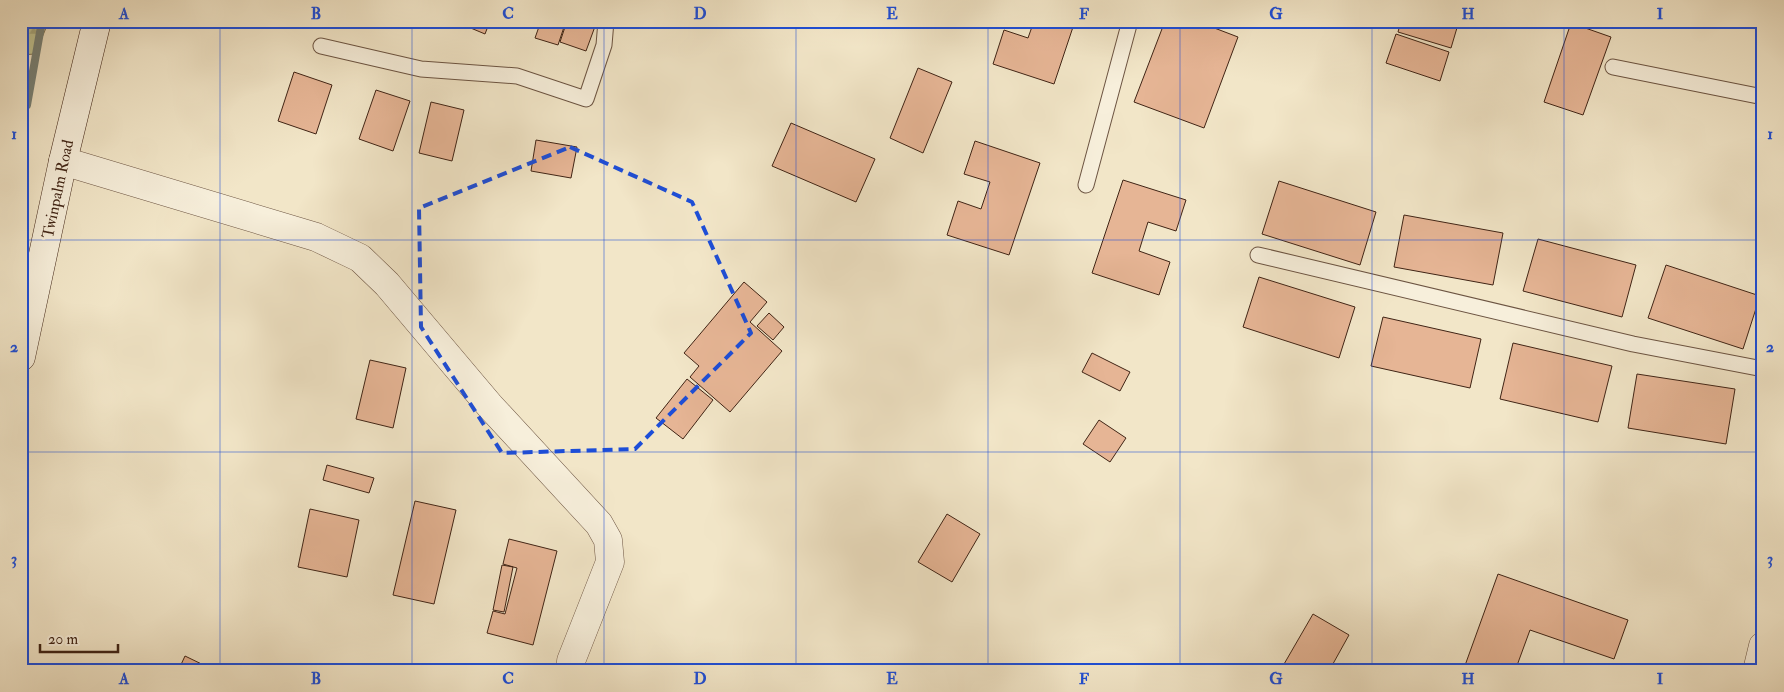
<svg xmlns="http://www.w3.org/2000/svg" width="1784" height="692" font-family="'IM FELL Double Pica',serif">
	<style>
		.forest { fill: url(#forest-firs); stroke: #807454 }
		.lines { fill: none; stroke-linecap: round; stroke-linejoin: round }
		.stream { stroke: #778177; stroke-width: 8 }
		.building { fill: #e6b595; stroke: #402415 }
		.lane-casing { stroke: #6c5442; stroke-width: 17 }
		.street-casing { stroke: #6c5442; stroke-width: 29 }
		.secondary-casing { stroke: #402415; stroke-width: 29 }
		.lane { stroke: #f7efdb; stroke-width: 15 }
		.street { stroke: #f7efdb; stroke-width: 28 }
		.secondary { stroke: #f7efdb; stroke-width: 28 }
		.marked { fill: none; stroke: #1d4ed8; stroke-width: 4; stroke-dasharray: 10 6; stroke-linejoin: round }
		.grid { fill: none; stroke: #1d4ed8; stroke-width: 1; stroke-opacity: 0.55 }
		.labels { text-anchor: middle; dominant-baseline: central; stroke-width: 5; stroke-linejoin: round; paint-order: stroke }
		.street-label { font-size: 16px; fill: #402415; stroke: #f7efdb }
		.neatline { fill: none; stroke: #1d4ed8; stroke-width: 2 }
		.grid-label { font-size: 16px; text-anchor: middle; font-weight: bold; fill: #1d4ed8 }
	</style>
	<defs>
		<pattern id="forest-firs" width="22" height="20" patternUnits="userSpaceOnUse" patternTransform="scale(1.25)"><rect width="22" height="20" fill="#c0c392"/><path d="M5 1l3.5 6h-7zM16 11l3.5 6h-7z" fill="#a6a77d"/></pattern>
	</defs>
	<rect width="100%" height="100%" fill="#f2e6c8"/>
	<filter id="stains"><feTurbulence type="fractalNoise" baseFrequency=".004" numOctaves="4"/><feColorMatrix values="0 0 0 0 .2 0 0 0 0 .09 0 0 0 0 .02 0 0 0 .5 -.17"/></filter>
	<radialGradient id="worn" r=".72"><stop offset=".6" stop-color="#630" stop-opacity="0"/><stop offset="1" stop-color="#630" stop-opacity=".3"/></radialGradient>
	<path class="forest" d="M21 21H49L35 54 21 55Z"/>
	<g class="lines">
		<path class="stream" d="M27 105 42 21"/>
	</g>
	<path class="building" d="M454 21H490L485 34Z
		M541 21H566L558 45 535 38Z
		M567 21H597L586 51 560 42Z
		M1034 21H1075L1054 84 993 64 1004 30 1028 38Z
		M1165 21H1196L1238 37 1204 128 1134 102Z
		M1401 21H1459L1451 48 1398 32Z
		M1571 23 1611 37 1583 115 1544 102Z
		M1396 34 1449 52 1440 81 1386 63Z
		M918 68 952 82 923 153 890 138Z
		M294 72 332 85 316 134 278 121Z
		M376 90 410 101 393 151 359 139Z
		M431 102 464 110 452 161 419 153Z
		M791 123 875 159 856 202 772 166Z
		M536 140 577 147 571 178 531 171Z
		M975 141 1040 163 1009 255 947 235 958 201 981 209 990 182 964 174Z
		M1123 180 1186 200 1176 231 1148 222 1139 251 1170 262 1159 295 1092 273Z
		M1279 181 1376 212 1360 265 1262 234Z
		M1404 215 1503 233 1493 285 1394 267Z
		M1538 239 1636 265 1622 317 1523 291Z
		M1666 265 1760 296 1743 349 1648 318Z
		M1259 277 1355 307 1339 358 1243 327Z
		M744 282 767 302 750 322 782 351 730 412 690 377 699 366 684 353Z
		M769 313 784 327 773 340 757 326Z
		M1383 317 1481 339 1470 388 1371 366Z
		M1513 343 1612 366 1598 422 1500 399Z
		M1092 353 1130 372 1120 391 1082 372Z
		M370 360 406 368 393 428 356 419Z
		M1637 374 1735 389 1726 444 1628 428Z
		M687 379 713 400 683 439 656 418Z
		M1099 420 1126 438 1110 462 1083 444Z
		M327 465 374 478 369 493 323 480Z
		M415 501 456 510 434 604 393 595Z
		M310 509 359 520 347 577 298 567Z
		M947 514 980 534 952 582 918 562Z
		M509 539 557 551 533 645 487 633 493 611 505 614 517 568 503 564Z
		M502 565 513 567 504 612 493 610Z
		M1498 574 1628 620 1614 659 1530 630 1515 671H1463Z
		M1313 614 1349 635 1329 671H1280Z
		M185 656 216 671H178Z"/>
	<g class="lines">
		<defs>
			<path id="lane" d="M321 46 421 69 517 76 586 99 604 45 606 21
				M1613 67 1763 97
				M1086 185 1130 21
				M1258 255 1633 344 1763 369"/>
			<path id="street" d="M63 161 316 237 360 258 387 284 490 406 599 524 608 540 610 562 571 661V671
				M1757 671 1763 646"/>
			<path id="secondary" d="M21 357 63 161 97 21"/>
		</defs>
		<use href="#lane" class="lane-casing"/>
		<use href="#street" class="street-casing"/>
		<use href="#secondary" class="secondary-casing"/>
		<use href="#lane" class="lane"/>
		<use href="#street" class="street"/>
		<use href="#secondary" class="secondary"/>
	</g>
	<path class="marked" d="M570 147 692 202 751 333 635 449 502 453 421 327 419 208Z"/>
	<path class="grid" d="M220 21V671M412 21V671M604 21V671M796 21V671M988 21V671M1180 21V671M1372 21V671M1564 21V671M21 240H1763M21 452H1763"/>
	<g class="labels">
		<g class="street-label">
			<text transform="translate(58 189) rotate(-78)">Twinpalm Road</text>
		</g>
	</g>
	<rect width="1784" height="692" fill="none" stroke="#f2e6c8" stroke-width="55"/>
	<path d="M40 644v8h78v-8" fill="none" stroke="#402415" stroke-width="2.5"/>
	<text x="48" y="644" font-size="15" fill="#402415" stroke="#f7efdb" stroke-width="4" paint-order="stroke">20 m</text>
	<rect x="28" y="28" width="1728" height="636" class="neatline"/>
	<g class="grid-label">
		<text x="124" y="19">A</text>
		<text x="316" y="19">B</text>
		<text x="508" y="19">C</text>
		<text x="700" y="19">D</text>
		<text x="892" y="19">E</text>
		<text x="1084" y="19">F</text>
		<text x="1276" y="19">G</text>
		<text x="1468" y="19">H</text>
		<text x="1660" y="19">I</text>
		<text x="14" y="139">1</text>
		<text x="1770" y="139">1</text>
		<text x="14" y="352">2</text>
		<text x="1770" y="352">2</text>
		<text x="14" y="564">3</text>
		<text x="1770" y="564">3</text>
		<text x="124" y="684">A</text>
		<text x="316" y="684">B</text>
		<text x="508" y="684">C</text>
		<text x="700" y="684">D</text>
		<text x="892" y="684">E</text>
		<text x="1084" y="684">F</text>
		<text x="1276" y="684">G</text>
		<text x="1468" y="684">H</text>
		<text x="1660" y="684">I</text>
	</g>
	<rect width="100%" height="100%" filter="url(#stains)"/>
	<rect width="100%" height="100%" fill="url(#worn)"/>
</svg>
